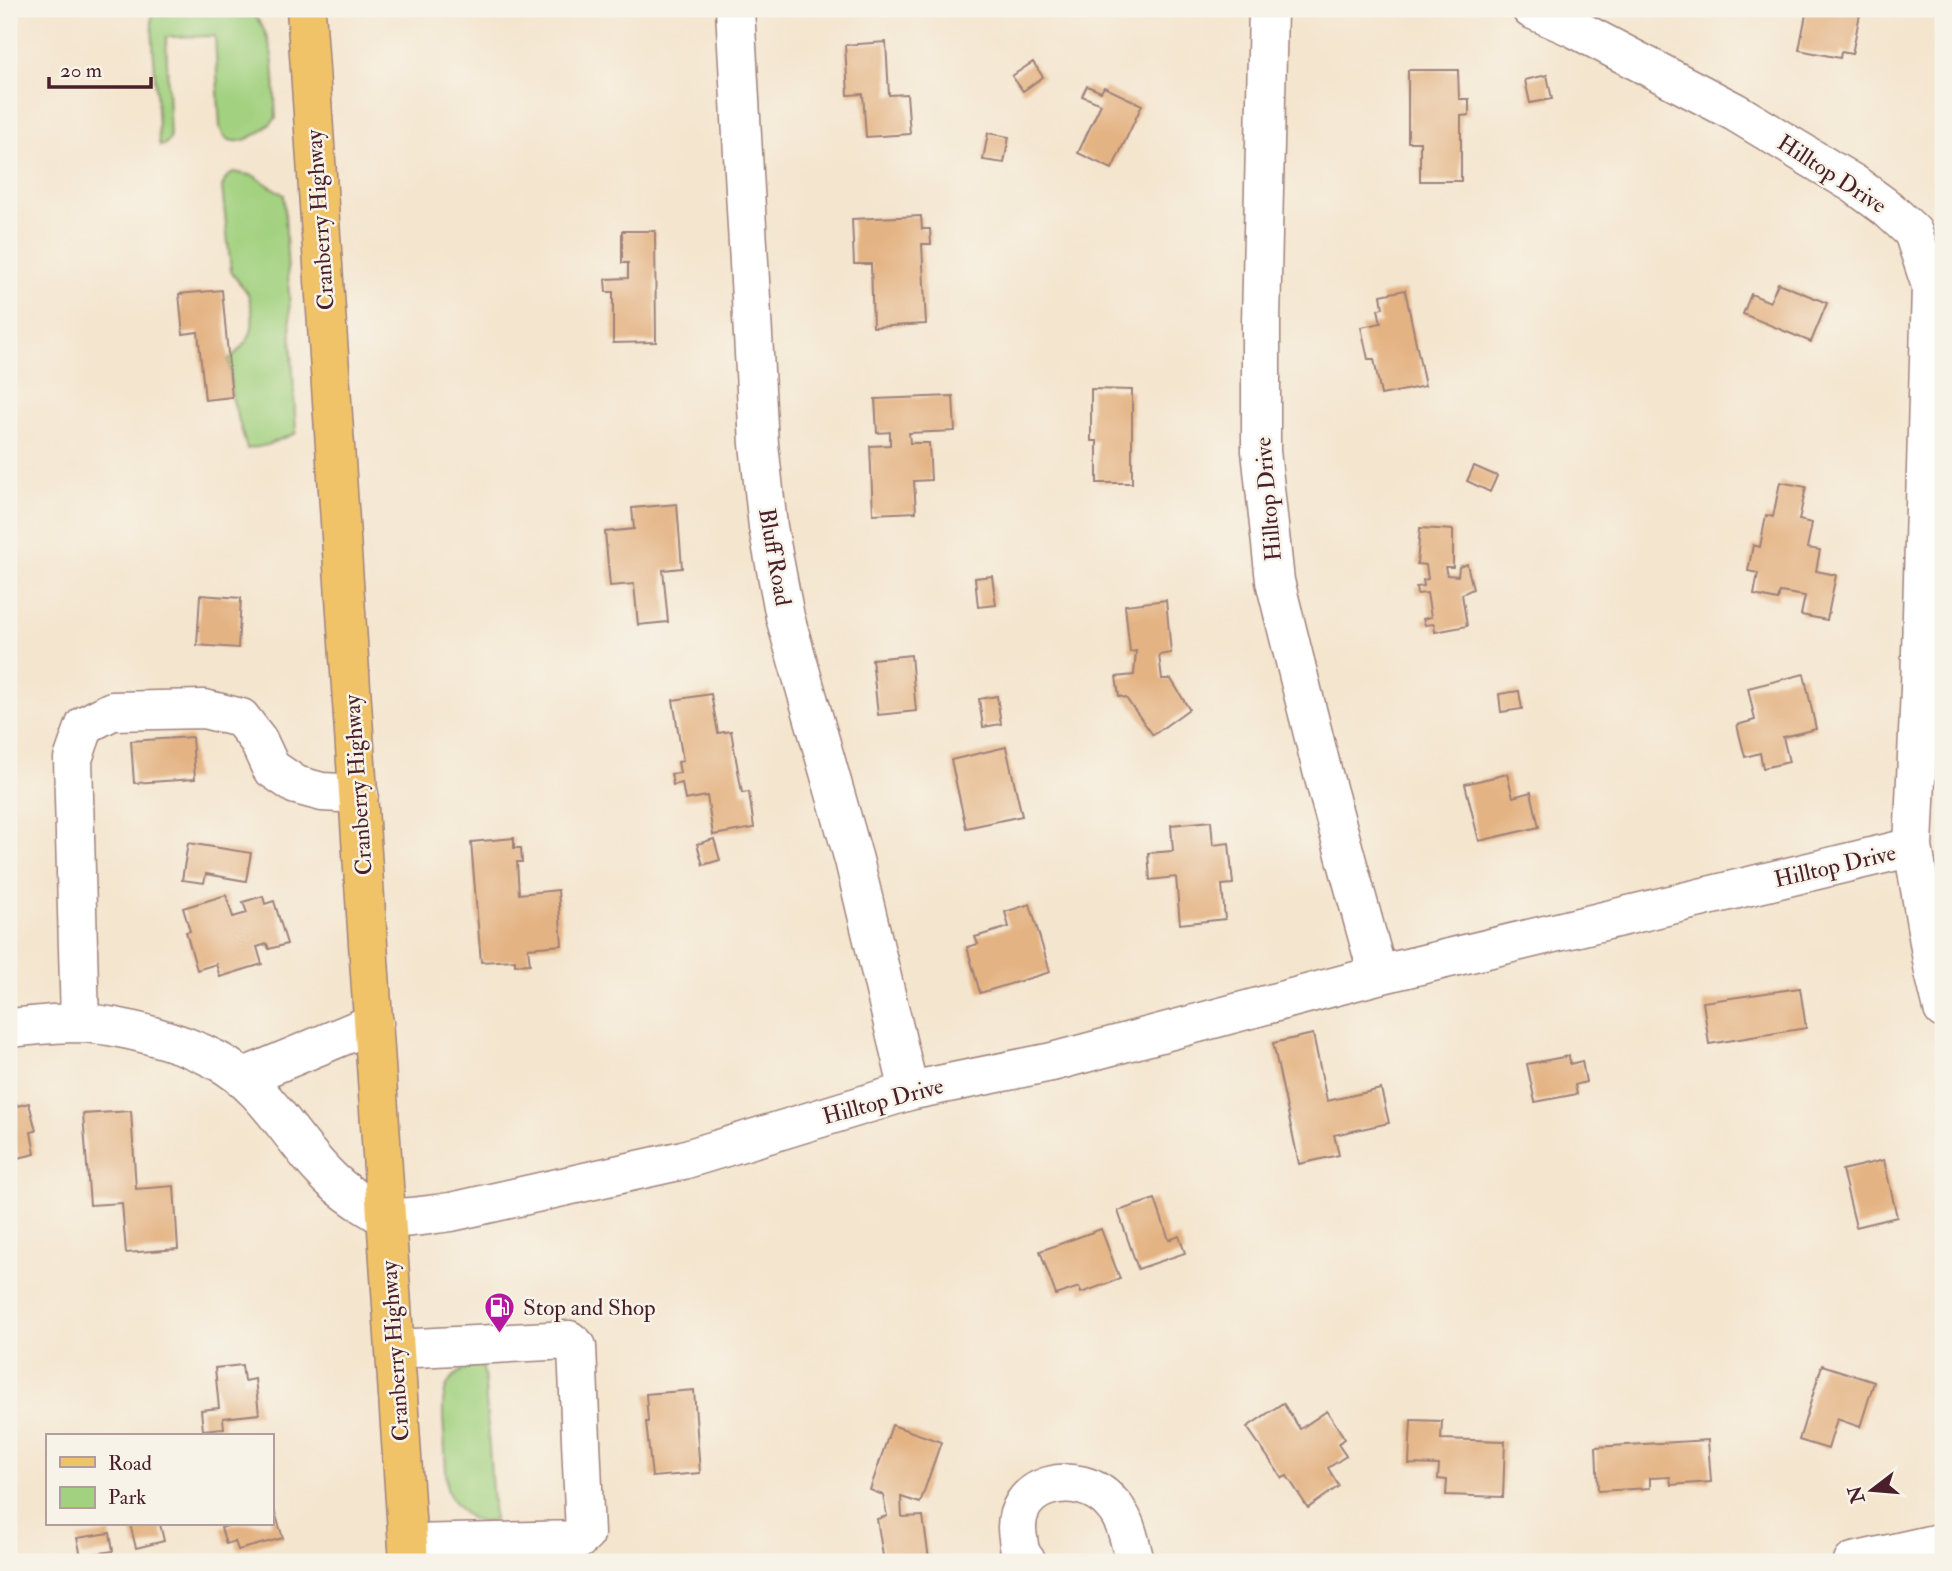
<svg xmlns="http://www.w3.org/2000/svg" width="1952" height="1571" font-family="'IM FELL Double Pica',serif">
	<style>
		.green { fill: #a2d17f; stroke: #767855; stroke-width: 2 }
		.building { fill: #e4b383 }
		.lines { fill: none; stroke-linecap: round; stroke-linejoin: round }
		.minor-casing { stroke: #9f827c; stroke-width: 41 }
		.major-casing { stroke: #9f827c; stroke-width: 41 }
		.minor { stroke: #fff; stroke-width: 38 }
		.major { stroke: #f1c369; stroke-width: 38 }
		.labels { text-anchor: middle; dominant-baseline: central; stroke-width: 5; stroke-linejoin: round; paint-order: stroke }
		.street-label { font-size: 23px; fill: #4a1f2b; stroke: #f7f3e8 }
		.poi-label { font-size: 23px; fill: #4a1f2b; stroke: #f7f3e8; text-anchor: start }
	</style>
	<rect width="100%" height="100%" fill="#f7f3e8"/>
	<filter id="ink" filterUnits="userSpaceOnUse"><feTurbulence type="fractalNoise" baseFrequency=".0143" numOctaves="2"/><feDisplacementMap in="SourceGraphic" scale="14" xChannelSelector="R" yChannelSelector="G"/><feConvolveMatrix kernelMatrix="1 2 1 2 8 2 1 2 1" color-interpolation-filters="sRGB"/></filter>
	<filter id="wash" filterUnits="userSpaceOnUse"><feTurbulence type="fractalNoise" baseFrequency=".00686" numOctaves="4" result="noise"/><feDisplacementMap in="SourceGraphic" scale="28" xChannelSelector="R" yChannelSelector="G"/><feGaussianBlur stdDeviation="1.57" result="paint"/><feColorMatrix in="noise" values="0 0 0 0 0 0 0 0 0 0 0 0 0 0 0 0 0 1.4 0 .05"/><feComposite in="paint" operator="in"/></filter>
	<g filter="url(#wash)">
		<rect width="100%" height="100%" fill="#f4e5ce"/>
		<path class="green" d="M151 9H247C279 34 273 81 276 118 264 131 230 157 220 128L215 36 166 37 170 139 164 145 160 146 159 142Z
			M234 172 254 176 284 195 296 433 267 445 247 449 232 397 229 360C246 343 255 337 252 311 251 305 250 299 248 294 244 286 235 280 231 271L222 187 226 178Z
			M479 1364 483 1368 484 1372 494 1520C474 1530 453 1505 447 1489 446 1470 445 1452 444 1433 442 1399 439 1374 479 1364Z"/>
		<g id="blocks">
			<path class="building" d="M1807 9H1861L1852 54 1841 52 1840 58 1799 50Z
				M886 42 889 95 907 94 910 134 866 137 863 94 848 95 845 45Z
				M1033 62 1043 77 1023 91 1012 76Z
				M1408 70H1458L1459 99H1469V115L1461 116V181H1420V142H1408Z
				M1547 75 1552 99 1530 103 1525 80Z
				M1087 86 1101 92 1104 87 1142 105 1112 169 1078 153 1101 104 1082 96Z
				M988 133 1009 137 1004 163 983 160Z
				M921 216 922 229H930L931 244H922L926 324 873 327 871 264H854L852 219Z
				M622 231H655L656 342 613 343V292H606L605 279 628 278V263H622Z
				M1778 283 1827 303 1811 342 1743 314 1751 294 1770 302Z
				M222 290 232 397 205 400 198 332 183 334 179 294Z
				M1405 290 1425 386 1381 395 1374 359H1368L1361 327 1381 323 1378 309 1383 308 1381 295Z
				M1091 389 1132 390V483H1097V441H1091Z
				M953 396 955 431 909 433 910 443H929L931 480 914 481 916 512 873 514 870 446 890 445V432L877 433 875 399Z
				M1474 466 1497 476 1490 492 1467 481Z
				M1780 482 1806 487 1799 520 1812 523 1807 548 1820 550 1816 571 1836 575 1827 620 1801 615 1805 596 1780 592 1778 600 1754 595 1758 573 1748 571 1753 545 1760 547 1766 515 1773 517Z
				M677 504 682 568 663 570 668 622 638 625 634 584 610 586 605 532 634 529 632 508Z
				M1420 528 1453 530V567H1445L1447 575 1458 576 1459 567 1467 564 1473 589 1462 594 1467 626 1435 632 1434 624 1425 625 1423 619 1431 617 1427 593 1417 594 1416 587 1424 586 1423 580 1428 579 1426 565 1417 564Z
				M992 576 996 605 978 607 975 578Z
				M200 595 241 598 238 648 197 645Z
				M1166 600 1171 653 1159 655 1162 679H1171L1189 709 1153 735 1126 698 1119 696 1116 677 1134 675 1136 651 1130 652 1125 605Z
				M911 655 916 711 878 715 872 659Z
				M1804 674 1816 729 1783 737 1789 762 1763 768 1760 753 1745 757 1737 725 1755 720 1748 688Z
				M1519 691 1522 709 1501 712 1499 694Z
				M711 694 718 733 731 731 742 793 749 792 754 828 713 835 707 796 685 800 682 783 673 785 671 774 680 773 678 762 683 761 673 700Z
				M997 696 1001 724 983 727 979 699Z
				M192 737 195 779 134 783 131 741Z
				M1006 747 1022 816 966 828 951 760Z
				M1507 774 1513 797 1531 792 1539 827 1479 841 1465 784Z
				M1211 821 1213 845 1229 843 1233 884 1222 885 1225 919 1180 924 1176 877 1150 880 1148 853 1173 851 1171 825Z
				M514 838V848H521L522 862H517L519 894 558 890 562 945 528 948 530 964 515 965V960L481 962 471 842Z
				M714 839 720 860 703 865 697 844Z
				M188 843 251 853 246 881 206 874 204 883 182 880Z
				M226 895 233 917 247 913 243 902 263 896 265 904 274 901 287 944 269 949 267 944 257 947 262 964 220 977 216 964 197 970 186 932 190 931 183 908Z
				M1030 904 1050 972 980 993 967 947 978 944 975 937 1009 927 1005 912Z
				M1800 988 1806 1028 1709 1044 1703 1002Z
				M1313 1034 1327 1101 1381 1089 1389 1123 1334 1135 1339 1155 1299 1164 1273 1043Z
				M1569 1056 1570 1064 1582 1061 1586 1082 1575 1085 1577 1094 1535 1102 1527 1064Z
				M15 1099 17 1106 29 1103 36 1131 31 1132 35 1154 18 1158 13 1137 9 1138V1100Z
				M131 1111 136 1189 174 1186 178 1249 126 1253 122 1203 90 1205 83 1114Z
				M1884 1160 1897 1217 1856 1227 1842 1170Z
				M1155 1199 1169 1240 1179 1236 1185 1253 1138 1269 1118 1211Z
				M1101 1229 1120 1279 1081 1293 1079 1287 1056 1295 1040 1251Z
				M242 1365 244 1381 255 1379 259 1414 223 1418 224 1428 203 1430 201 1410 219 1408 215 1368Z
				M1822 1365 1874 1382 1860 1427 1837 1419 1828 1449 1799 1440Z
				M694 1390 700 1473 652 1477 646 1422H648L646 1394Z
				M1283 1403 1300 1429 1327 1411 1345 1439 1338 1444 1346 1456 1328 1468 1339 1486 1308 1508 1287 1476 1282 1478 1247 1427Z
				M1411 1420 1442 1421 1441 1439 1505 1441 1503 1497 1446 1495 1447 1480 1438 1479 1439 1465 1409 1464Z
				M892 1425 941 1442 920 1503 901 1497 902 1517 923 1516 929 1559 910 1562H884L877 1519 887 1516 883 1495 870 1490Z
				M1708 1440 1711 1482 1671 1485 1670 1477 1650 1478V1488L1598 1491 1596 1447Z
				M271 1500 283 1538 238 1550 235 1541 226 1544 221 1528 233 1524H271Z
				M130 1524H160L164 1541 136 1548Z
				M110 1533 113 1551 81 1556 77 1538Z"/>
		</g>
	</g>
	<g filter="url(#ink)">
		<use href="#blocks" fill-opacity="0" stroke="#9f827c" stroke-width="2"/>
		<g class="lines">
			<defs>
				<path id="minor" d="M735 9 759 444 768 527 785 617 854 860 909 1091
					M1268 9 1261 323V451L1275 581 1323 774 1378 975
					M1913 847 1934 972 1943 1009
					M80 1023 73 759 85 725 112 711 204 709 241 718 258 740 271 768 296 785 322 792 359 794
					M9 1028C32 1026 55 1023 78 1023 118 1024 180 1041 216 1060 268 1087 292 1144 334 1182 344 1191 357 1200 368 1207 374 1210 381 1216 387 1217 404 1220 433 1214 451 1212L683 1160 909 1091 1052 1062 1378 975 1913 847 1920 688 1931 286 1913 232 1888 209 1854 184 1735 112 1574 28 1531 9
					M242 1078 374 1023
					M396 1349 569 1340 577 1347 585 1534 578 1540 408 1544
					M1027 1562C1020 1554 1019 1548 1018 1538 1008 1482 1079 1467 1111 1503 1126 1518 1130 1542 1135 1562
					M1853 1562 1943 1542"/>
				<path id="major" d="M306 9 409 1562"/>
			</defs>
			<use href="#minor" class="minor-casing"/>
			<use href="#major" class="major-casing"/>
			<use href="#minor" class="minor"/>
			<use href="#major" class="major"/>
		</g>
	</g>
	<defs>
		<symbol id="fuel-pin" viewBox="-11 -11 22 30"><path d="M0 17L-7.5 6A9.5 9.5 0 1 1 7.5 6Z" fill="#b5179e" stroke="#f7f3e8"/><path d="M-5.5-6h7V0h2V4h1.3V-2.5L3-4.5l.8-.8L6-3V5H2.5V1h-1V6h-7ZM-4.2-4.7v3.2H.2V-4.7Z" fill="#fff"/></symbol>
	</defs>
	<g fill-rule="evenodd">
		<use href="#fuel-pin" x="482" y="1290" width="35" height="47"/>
	</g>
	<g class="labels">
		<g class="street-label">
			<text transform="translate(1832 174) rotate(33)">Hilltop Drive</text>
			<text transform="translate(320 220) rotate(-94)">Cranberry Highway</text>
			<text transform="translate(1268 499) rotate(-95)">Hilltop Drive</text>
			<text transform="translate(775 557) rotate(80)">Bluff Road</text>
			<text transform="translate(358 785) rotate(-94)">Cranberry Highway</text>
			<text transform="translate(1835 866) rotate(-13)">Hilltop Drive</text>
			<text transform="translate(883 1101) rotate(-15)">Hilltop Drive</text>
			<text transform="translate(395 1351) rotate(-94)">Cranberry Highway</text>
		</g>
		<g class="poi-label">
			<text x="523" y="1307">Stop and Shop</text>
		</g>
	</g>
	<rect width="1952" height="1571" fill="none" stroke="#f7f3e8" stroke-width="35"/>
	<rect x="46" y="1434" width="228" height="91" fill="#f7f3e8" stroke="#b29e9c" stroke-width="2"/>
	<rect x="60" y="1457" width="35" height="10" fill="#f1c369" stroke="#b29e9c" stroke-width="2"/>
	<text x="108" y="1470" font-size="21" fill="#4a1f2b">Road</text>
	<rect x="60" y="1487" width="35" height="21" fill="#a2d17f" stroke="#b29e9c" stroke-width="2"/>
	<text x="108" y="1504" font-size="21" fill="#4a1f2b">Park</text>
	<g transform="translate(1872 1490) rotate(254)" stroke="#f7f3e8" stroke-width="5" paint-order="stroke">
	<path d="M0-5L12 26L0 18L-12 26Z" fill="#4a1f2b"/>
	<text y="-10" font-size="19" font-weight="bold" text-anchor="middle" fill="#4a1f2b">N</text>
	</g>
	<path d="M49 77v10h102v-10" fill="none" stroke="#4a1f2b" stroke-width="3.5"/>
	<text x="60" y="77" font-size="21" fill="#4a1f2b" stroke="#f7f3e8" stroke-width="5" paint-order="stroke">20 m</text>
</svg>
